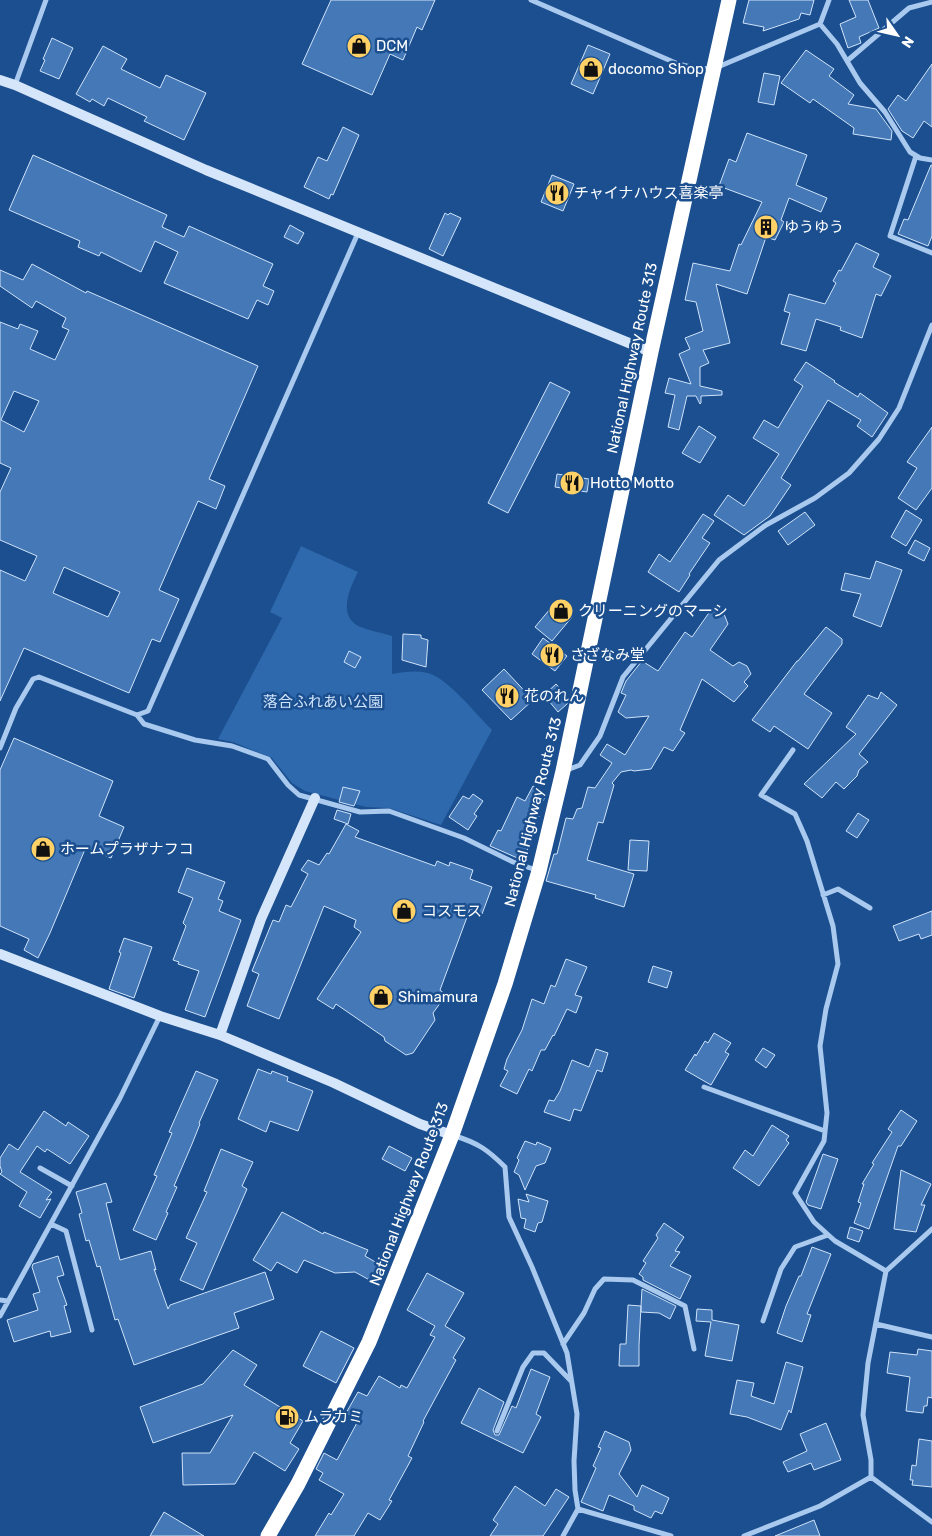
<svg xmlns="http://www.w3.org/2000/svg" width="932" height="1536" font-family="Rubik,'Noto Sans JP',sans-serif">
	<style>
		.green { fill: #2e69ad }
		.building { fill: #4478b7; stroke: #cfe3fa; fill-rule: evenodd }
		.lines { fill: none; stroke-linecap: round; stroke-linejoin: round }
		.street { stroke: #a9c9ee; stroke-width: 5 }
		.secondary { stroke: #d6e6fa; stroke-width: 10 }
		.highway { stroke: #fff; stroke-width: 15 }
		.labels { text-anchor: middle; dominant-baseline: central; stroke-width: 5; stroke-linejoin: round; paint-order: stroke }
		.poi-label { font-size: 15px; fill: #fff; stroke: #1b4f8f; text-anchor: start }
		.street-label { font-size: 15px; fill: #fff; stroke: #1b4f8f }
		.park-label { font-size: 15px; fill: #cfe3fa; stroke: #1b4f8f }
	</style>
	<rect width="100%" height="100%" fill="#1b4f8f"/>
	<path class="green" d="M301 546 358 572C351 586 339 610 354 623 360 629 383 633 392 636V674C406 672 422 669 435 676 454 686 476 714 492 730L441 825 389 808 366 807 305 791 292 783 272 758 233 742 218 739 282 618 270 612Z"/>
	<path class="building" d="M331 0H435L422 30 417 27 403 60 390 54 372 95 302 64Z
		M749 0H814L810 15 801 13 799 19 763 31 764 27 743 23Z
		M849 0H868L879 28 859 37 861 43 848 48 840 24 856 17Z
		M52 38 73 48 59 79 40 71 45 60 43 59Z
		M588 45 610 54 593 94 571 84Z
		M103 46 127 59 121 69 160 88 166 75 206 93 184 140 144 121 147 117 108 98 104 106 92 99 90 102 76 94Z
		M806 50 834 69 829 76 854 95 848 104 876 109 892 131 891 140 853 134 854 128 813 99 810 103 781 83Z
		M932 64V127L924 121 913 138 902 131 888 109 898 95 906 101Z
		M764 73 780 76 774 105 758 102Z
		M343 127 359 135 333 195 331 194 329 199 304 187 318 157 327 161Z
		M747 133 807 155 796 185 827 198 821 212 789 198 781 220 784 222 775 240 766 237 747 294 716 284 730 343 703 350 709 363 700 367V386L722 391V395L701 396V403L700 404 696 396H687L679 430 668 427 675 395 665 393 669 378 691 384 679 354 690 349 685 338 703 331 696 302 685 300 693 263 730 271 739 244 741 245 762 202 719 186 729 159 736 162Z
		M33 155 167 215 162 227 184 237 189 226 273 264 263 286 274 291 268 305 257 300 248 319 164 283 178 252 155 241 141 272 101 252 99 256 78 247 80 241 9 210Z
		M931 165H932V236L928 246 898 234 904 219 908 220Z
		M552 175 574 184 563 211 541 202Z
		M445 213 448 215 450 213 461 218 443 256 429 249Z
		M290 225 304 233 298 244 284 237Z
		M856 243 879 254 873 267 891 276 881 296 876 294 862 338 840 330 841 327 816 319 806 351 781 344 790 313 784 311 789 294 825 304 836 283 833 281 839 270 841 271Z
		M32 264 86 293 87 291 258 366 209 479 225 486 216 509 198 501 159 590 179 599 160 642 152 639 129 693 24 648 0 701V570L25 581 37 556 0 540V492L11 468 0 463V322L18 329 20 324 38 331 30 349 55 360 69 330 62 327 66 318 36 301 32 308 0 286V270L23 280ZM14 391 39 401 24 432 1 420ZM64 567 120 592 108 617 53 593Z
		M806 362 835 381 834 382 858 397 860 393 888 413 872 437 857 426 861 420 828 400 781 478 791 485 770 516 744 535 714 515 728 495 744 506 779 454 753 438 764 420 778 428 803 386 794 380Z
		M550 382 570 392 508 513 488 503Z
		M699 426 716 437 700 463 682 453Z
		M932 427V488L916 510 898 498 917 468 907 462Z
		M557 474 589 479 587 492 555 487Z
		M906 510 922 520 906 546 891 537Z
		M805 512 815 525 788 545 778 531Z
		M703 514 714 521 702 538 710 543 689 574 690 575 679 592 648 572 659 554 670 562Z
		M915 540 930 548 924 561 908 553Z
		M876 561 902 570 881 627 853 616 861 594 841 590 845 573 870 579Z
		M555 603 572 617 552 641 535 627Z
		M713 607 724 614 728 624 710 650 733 666 739 662 747 666 751 674 744 682 748 686 734 702 702 679 680 730 685 733 673 751 664 747 651 769 634 771 631 770 621 772 612 783 614 785 603 823 598 822 587 860 634 874 624 907 595 898 596 895 546 881 554 854H557L566 818 573 819 577 809 582 808 588 787 595 788 612 763 600 755 607 744 625 755 649 716 626 718 618 712 626 695 621 693 626 681 642 661 658 671 685 632 692 637Z
		M826 627 842 639V644L804 694 832 713 808 749 774 726 770 732 752 720 797 661H798Z
		M403 634 421 635V638L428 640 426 667 402 660Z
		M543 638 567 656 555 671 532 654Z
		M349 651 361 657 355 668 344 662Z
		M504 669 533 700 511 720 482 690Z
		M556 684 569 699 567 704 558 712 544 695Z
		M881 692 897 705 859 754 868 762 859 770 857 776 844 789 836 782 822 798 804 784 856 734 846 727 868 695 878 699Z
		M14 738 113 781 99 816 124 827 111 858 86 847 50 933 38 958 24 950 29 939 0 926V770Z
		M533 786 547 794 535 814 539 816 528 841 531 843 522 860 490 846 498 830 501 831 517 797 525 801Z
		M343 787 360 791 354 806 339 802Z
		M473 794 483 801 474 814 477 816 468 830 449 817 463 796 469 799Z
		M337 810 351 814 348 824 334 819Z
		M858 813 869 820 857 838 846 831Z
		M346 824 359 831 355 837 435 866 437 861 449 866 450 862 473 870 470 879 492 887 482 914 470 909 440 990 446 995 433 1013 435 1020 413 1053 406 1055 385 1041 384 1037 336 1004 333 1009 317 999 361 932 354 927 356 920 324 906 279 1019 247 1006 259 974 252 971 273 920 279 922 286 905 291 907 308 874 301 870 308 860 319 865 327 853 329 854Z
		M630 840 649 841 647 871 628 870Z
		M187 868 225 882 218 899 223 901 219 911 241 920 205 1017 185 1010 199 971 178 964 179 962 173 960 186 926 183 923 193 898 178 892Z
		M932 911V935L921 939 919 934 899 941 893 926Z
		M124 938 152 947 134 998 109 989 121 953 119 952Z
		M566 959 587 967 575 995 582 997 576 1013 567 1009 554 1036 553 1035 545 1050H541L532 1071 529 1069 517 1094 500 1086 508 1071 504 1069 507 1059 522 1030 532 999 544 1004 551 985 555 987Z
		M653 966 672 972 667 988 648 982Z
		M714 1033 731 1043 725 1052 729 1054 711 1085 685 1070 695 1054 696 1056 705 1041 708 1043Z
		M763 1048 775 1055 766 1068 755 1060Z
		M596 1049 608 1053 602 1072 597 1070 581 1111 574 1109 570 1121 544 1112 549 1100 554 1101 560 1091 572 1060 589 1067Z
		M258 1069 271 1074 272 1071 288 1077 287 1081 313 1091 298 1131 270 1121 266 1132 238 1119Z
		M196 1071 218 1080 199 1123 200 1124 192 1144 174 1186 177 1187 166 1212 168 1213 156 1240 133 1230 157 1176 154 1175 172 1133 169 1132Z
		M901 1110 917 1121 901 1146H898L869 1229 854 1223 861 1203 858 1202 864 1184H862L874 1164 872 1163 892 1132 888 1129Z
		M44 1111 66 1126 68 1122 89 1136 70 1164 47 1149 45 1152 37 1146 20 1172 52 1192 46 1200 51 1199 40 1218 19 1206 27 1192 0 1174 2 1172 0 1166V1158L9 1144 18 1150Z
		M772 1125 789 1136 786 1140 789 1143 759 1186 733 1168 745 1150 753 1156Z
		M525 1141 536 1145 537 1142 551 1148 545 1163 536 1166 525 1190 519 1175 514 1172 519 1160 517 1158Z
		M389 1146 412 1158 405 1171 382 1159Z
		M221 1149 253 1162 242 1186 247 1189 203 1290 180 1280 197 1243 186 1238 207 1192 204 1191Z
		M823 1154 838 1159 821 1209 808 1205 806 1202Z
		M901 1170 931 1184 921 1205H925L916 1232 894 1229Z
		M106 1183 112 1202 106 1203 120 1260 151 1251 156 1270 154 1269 168 1309 170 1305 265 1272 274 1299 234 1313 239 1328 134 1365 118 1319 115 1320 100 1266 97 1267 89 1240 86 1241 79 1214 82 1213 76 1192Z
		M526 1194 548 1201 542 1222 538 1223 535 1232 524 1228 526 1219 521 1218 518 1199 529 1202Z
		M282 1212 323 1234 324 1232 368 1250 365 1256 384 1267 375 1283 355 1272 335 1273 304 1260 297 1273 277 1262 271 1271 253 1260Z
		M664 1223 684 1237 675 1251 680 1252 670 1266 691 1276 680 1299 643 1280V1277L639 1274 646 1263 643 1261 658 1238 656 1235Z
		M850 1227 863 1231 859 1242 847 1238Z
		M812 1247 831 1254 807 1314 811 1315 802 1342 777 1333 786 1306 799 1276H801Z
		M58 1256 64 1275 57 1277 67 1305 64 1306 71 1332 51 1337 50 1331 14 1342 7 1320 38 1310 33 1294 40 1292 32 1267 33 1264Z
		M427 1273 464 1293 445 1326 465 1338 453 1358 456 1360 423 1421 424 1422 408 1456 412 1458 389 1500 392 1501 380 1520 368 1513 354 1536H315L329 1513 331 1515 344 1494 319 1480 323 1473 316 1469 324 1453 337 1460 359 1419 346 1413 358 1392 367 1396 379 1376 400 1388 401 1385 407 1388 435 1337 430 1335 435 1326 407 1310Z
		M642 1289 676 1306 670 1319 659 1313 641 1312V1306L639 1345V1366H619L620 1344H626L628 1305 641 1306Z
		M697 1309 712 1310V1320L739 1325 732 1361 705 1356 711 1322 696 1321Z
		M321 1331 354 1348 336 1383 303 1366Z
		M918 1349 932 1351V1398L928 1397 927 1406H924L923 1413 906 1411 910 1377 887 1373 890 1352 917 1355Z
		M233 1350 257 1365 244 1385 303 1421 290 1443 299 1449 285 1471 254 1452 235 1484 183 1485 182 1453H210L233 1415 153 1443 140 1407 203 1384Z
		M786 1362 803 1367 791 1413 789 1410 781 1430 747 1417 730 1414 737 1380 754 1383 751 1396 774 1404Z
		M531 1369 550 1377 536 1414 541 1417 523 1453 461 1423 479 1388 504 1402 493 1430 495 1435H499L512 1406 516 1408Z
		M826 1423 841 1460 814 1470 811 1463 788 1472 783 1462 807 1451 800 1434Z
		M605 1431 629 1442 631 1450 619 1474 637 1497 642 1485 669 1498 662 1514 655 1511 651 1518 634 1510V1506L609 1495 603 1511 581 1502 596 1468 593 1466 601 1448 598 1447Z
		M919 1439 932 1441V1487L912 1485 913 1480H910L912 1465 916 1466Z
		M515 1486 545 1506 556 1489 569 1497 543 1536H490L498 1524 493 1520Z
		M164 1512 204 1536H150Z
		M814 1520 820 1536H775Z"/>
	<g class="lines">
		<path class="street" d="M531 0 678 64 695 68 713 69 820 24 837 44 860 83 885 112 910 152 920 158 932 160
			M820 24 829 0
			M847 61 909 8 932 2
			M15 85 46 0
			M916 156 890 236 932 253
			M137 715 148 711 358 233
			M0 748 16 708 33 679 39 677 137 715 144 724 195 740 232 746 268 759 288 785 299 795 360 812 389 811 464 838 513 862 536 870
			M793 750 761 795 795 814 807 841 833 926 838 964 826 1009 820 1046 827 1113 824 1141 795 1193 814 1222 835 1241 886 1271
			M567 770 580 765 600 736 623 677 719 560 766 525 815 498 849 473 879 439 899 408 932 325
			M823 895 838 889 870 908
			M704 1087 825 1131
			M455 1136C478 1143 488 1150 505 1167L509 1217 532 1267 567 1353 577 1414 574 1461 575 1490 578 1509 563 1536
			M40 1168 72 1186
			M51 1224 66 1231 92 1330
			M0 1300 8 1301
			M0 1316 120 1098 160 1016
			M763 1321 781 1269 795 1247 828 1235
			M876 1324 932 1337
			M563 1344 584 1313 595 1289 604 1279 633 1280 685 1306 694 1349
			M497 1431 523 1367 533 1353H544L571 1381
			M871 1477V1460L863 1415 868 1363 886 1271 932 1229
			M871 1477 932 1522
			M578 1509 671 1536
			M744 1536 820 1506 871 1477"/>
		<path class="secondary" d="M0 80 15 85 206 170 651 352
			M0 954 160 1016 220 1035 334 1083 420 1124 452 1135
			M220 1035 261 919 315 798"/>
		<path class="highway" d="M268 1536 298 1484 369 1342 452 1135 505 984 539 871 563 771 651 352 729 0"/>
	</g>
	<defs>
		<symbol id="shop-disc" viewBox="-11 -11 22 22"><circle r="9.5" fill="#ffd166" stroke="#1b4f8f"/><path d="M-5-2.5h2.3a2.7 3.5 0 0 1 5.4 0H5L5.5 6h-11ZM-1.5-2.5h3a1.5 2.3 0 0 0-3 0Z" fill="#111"/></symbol>
		<symbol id="restaurant-disc" viewBox="-11 -11 22 22"><circle r="9.5" fill="#ffd166" stroke="#1b4f8f"/><path d="M-5-6h1v4h1v-4h1v4h1v-4h1v5L-1.5 .5V6h-2V.5L-5-1ZM5-6V6H3V1.5H1.5Q1.5-4 5-6Z" fill="#111"/></symbol>
		<symbol id="building-disc" viewBox="-11 -11 22 22"><circle r="9.5" fill="#ffd166" stroke="#1b4f8f"/><path d="M-4-6H4V6H1V3H-1V6H-4ZM-2.5-4.3h1.7v1.8h-1.7ZM.8-4.3h1.7v1.8H.8ZM-2.5-1h1.7V.8h-1.7ZM.8-1h1.7V.8H.8Z" fill="#111"/></symbol>
		<symbol id="fuel-disc" viewBox="-11 -11 22 22"><circle r="9.5" fill="#ffd166" stroke="#1b4f8f"/><path d="M-5.5-6h7V0h2V4h1.3V-2.5L3-4.5l.8-.8L6-3V5H2.5V1h-1V6h-7ZM-4.2-4.7v3.2H.2V-4.7Z" fill="#111"/></symbol>
	</defs>
	<g fill-rule="evenodd">
		<use href="#shop-disc" x="345" y="32" width="28" height="28"/>
		<use href="#shop-disc" x="577" y="55" width="28" height="28"/>
		<use href="#restaurant-disc" x="543" y="179" width="28" height="28"/>
		<use href="#building-disc" x="752" y="213" width="28" height="28"/>
		<use href="#restaurant-disc" x="558" y="469" width="28" height="28"/>
		<use href="#shop-disc" x="547" y="597" width="28" height="28"/>
		<use href="#restaurant-disc" x="538" y="641" width="28" height="28"/>
		<use href="#restaurant-disc" x="493" y="682" width="28" height="28"/>
		<use href="#shop-disc" x="29" y="835" width="28" height="28"/>
		<use href="#shop-disc" x="390" y="897" width="28" height="28"/>
		<use href="#shop-disc" x="367" y="983" width="28" height="28"/>
		<use href="#fuel-disc" x="273" y="1403" width="28" height="28"/>
	</g>
	<g class="labels">
		<g class="poi-label">
			<text x="376" y="46">DCM</text>
			<text x="608" y="69">docomo Shop</text>
			<text x="574" y="193">チャイナハウス喜楽亭</text>
			<text x="784" y="227">ゆうゆう</text>
			<text x="590" y="483">Hotto Motto</text>
			<text x="578" y="611">クリーニングのマーシ</text>
			<text x="570" y="655">さざなみ堂</text>
			<text x="524" y="696">花のれん</text>
			<text x="60" y="849">ホームプラザナフコ</text>
			<text x="422" y="911">コスモス</text>
			<text x="398" y="997">Shimamura</text>
			<text x="304" y="1417">ムラカミ</text>
		</g>
		<g class="street-label">
			<text transform="translate(632 358) rotate(-78)">National Highway Route 313</text>
			<text transform="translate(533 812) rotate(-76)">National Highway Route 313</text>
			<text transform="translate(409 1194) rotate(-69)">National Highway Route 313</text>
		</g>
		<g class="park-label">
			<text x="323" y="702">落合ふれあい公園</text>
		</g>
	</g>
	<g transform="translate(897 35) rotate(124)" stroke="#1b4f8f" stroke-width="4" paint-order="stroke">
	<path d="M0-4L9 19L0 12L-9 19Z" fill="#ffffff"/>
	<text y="-8" font-size="14" font-weight="bold" text-anchor="middle" fill="#ffffff">N</text>
	</g>
</svg>
